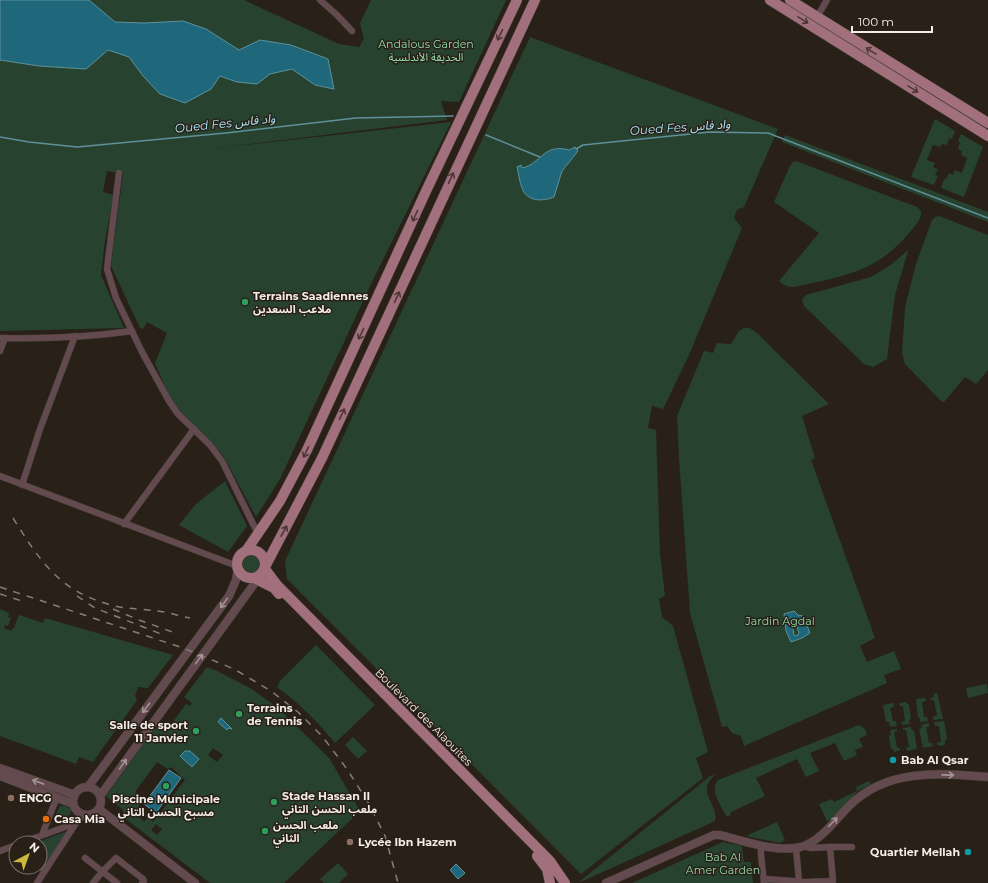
<svg xmlns="http://www.w3.org/2000/svg" width="988" height="883" font-family="Montserrat,'Noto Sans Arabic',sans-serif">
	<style>
		.green { fill: #274330; fill-rule: evenodd }
		.water { fill: #1f687b; stroke: #5f909b; fill-rule: evenodd }
		.lines { fill: none; stroke-linecap: round; stroke-linejoin: round }
		.stream { stroke: #5f909b; stroke-width: 1.5 }
		.minor-casing { stroke: #453d35; stroke-width: 7 }
		.tertiary-casing { stroke: #453d35; stroke-width: 9 }
		.primary-casing { stroke: #453d35; stroke-width: 11 }
		.minor { stroke: #624a4f; stroke-width: 6 }
		.tertiary { stroke: #624a4f; stroke-width: 8 }
		.primary { stroke: #a1707c; stroke-width: 10 }
		.rail { stroke: #867e77; stroke-width: 1.5; stroke-dasharray: 7 7; stroke-linecap: butt }
		.oneway { stroke: #4d3836 }
		.oneway2 { stroke: #a49393 }
		.leisure-dot { fill: #2e9e5b; stroke: #292018; stroke-width: 1.5 }
		.culture-dot { fill: #0f9aa8; stroke: #292018; stroke-width: 1.5 }
		.education-dot { fill: #8d6e63; stroke: #292018; stroke-width: 1.5 }
		.food-dot { fill: #e8710a; stroke: #292018; stroke-width: 1.5 }
		.labels { text-anchor: middle; dominant-baseline: central; stroke-width: 3; stroke-linejoin: round; paint-order: stroke }
		.park-label { font-size: 11px; fill: #91dda9; stroke: #292018 }
		.poi-label { font-size: 11px; font-weight: bold; fill: #f4ede7; stroke: #292018; text-anchor: start }
		.street-label { font-size: 11px; fill: #f4ede7; stroke: #292018 }
		.water-label { font-size: 12px; font-style: italic; fill: #ace5f7; stroke: #292018 }
	</style>
	<rect width="100%" height="100%" fill="#292018"/>
	<path class="green" d="M0 0H244L339 44 359 47 364 39 360 23 371 0H506L459 102 441 101 447 120 217 148 451 122 372 282 280 479 256 517 223 455 172 403 155 363 167 333 147 322 143 329 140 328 111 266 123 174 107 171 103 192 114 195 105 240 101 275 124 328 0 331Z
		M530 37 778 129 744 207 737 210 734 218 742 228 689 355 663 409 652 406 648 428 656 430 660 553 665 596 659 599 662 617 673 626 708 752 696 758 703 778 581 874 287 579 285 561Z
		M935 119 955 131 952 139 949 138 947 145 942 144 941 147 933 145 927 160 935 163 933 167 938 169 935 175 938 176 934 185 911 177Z
		M961 134 983 147 964 197 941 188 944 179H946L949 173 953 175 955 170 962 173 967 158 961 155 962 151 958 149 960 142 958 141Z
		M785 135 988 212V222L782 142Z
		M796 161 917 207 921 211C923 218 914 227 910 232 876 273 843 276 794 287 787 287 784 285 779 281L819 233 774 202 790 166 793 162Z
		M939 216 988 235V370L976 384 965 377 944 402 941 401 905 364 902 353 905 307 916 264 932 220 935 217Z
		M908 250V251L895 295 887 359 873 367 864 364 804 306 802 300 806 295 871 277 892 264Z
		M744 328H750L758 334 829 404 802 416 815 458 811 460 875 638 860 646 867 662 894 651 901 669 884 675 887 683 744 746 741 736 732 733 727 726 722 727 690 613 679 458 677 416 704 351 713 353 717 343 731 344 739 331Z
		M225 481 247 526 228 552 179 525 196 504Z
		M242 563a10 10 0 1 1 20 0a10 10 0 1 1-20 0Z
		M0 609 9 613 8 617 11 618 8 626 5 625 4 628 11 631 13 628H14L19 615 43 623 45 618 173 655 148 688 138 687 135 696 137 700 93 762 79 757 76 764 0 736Z
		M316 645 375 705 335 743C318 722 299 703 277 687L280 681Z
		M207 667 217 671 250 688 278 708 329 758 360 811 284 883H210L123 817V810L106 796 154 729 161 726 167 730 186 704 190 706 192 703 184 697ZM213 748 223 755 217 762 208 755ZM157 762 168 769 171 767 185 780 153 822 148 817 144 822 136 814 138 811 137 809 141 803 139 801 141 798 135 792ZM156 824 162 829 157 835 151 830Z
		M987 684 988 693 968 698 966 688Z
		M937 693 943 719 933 720V717L937 715 934 700H931V698L934 697V694Z
		M925 698 926 701 922 702 924 717H927L928 721 920 722V718H918L916 699Z
		M907 702V704H909L911 719 909 720 910 724 902 725 901 722 905 721 903 706H900L899 703Z
		M893 703 894 707 890 708 893 721H896L897 726 890 727 889 722H886L883 705Z
		M944 721 947 739 945 740V745L938 746 937 742H941L939 726H935L934 722Z
		M929 723V727H926L929 743H932L933 746 923 748 919 729 922 728 921 725Z
		M859 725 865 729 867 735 859 739 863 747 855 750 857 755 844 761 835 743 810 753 819 771 806 777 797 759 756 778 765 796 731 812 730 816H726C721 806 709 790 718 780Z
		M911 727 912 731 914 730 917 749 907 751 906 747H909L906 730H903V728Z
		M897 729V731L894 732 897 748H900V750L894 752 893 749H891L889 736 891 735 890 730Z
		M353 737 367 751 358 759 345 745Z
		M716 774C694 792 719 803 715 821L583 881 579 882 709 777Z
		M869 781 871 784 858 791 830 820 827 821 819 804 832 799 834 802 857 791 856 787Z
		M60 806H65L71 809 70 815 57 819 55 816Z
		M777 822 785 840 780 843 746 836Z
		M71 830 52 860 45 859 40 854V844L43 840Z
		M723 842 742 846 744 862H751L753 883H632Z
		M338 863 348 874 339 883H324L320 879Z"/>
	<path class="water" d="M0 0H89L115 22 144 23 183 21 206 29 239 50 260 40 291 45 328 59 334 89 315 85 292 69 270 74 257 84 237 82 220 76 211 89 185 103 160 94 143 76 129 57 108 50 86 69 39 66 0 60Z
		M575 147 578 151 562 171 554 197C545 201 530 202 524 192 520 186 519 175 517 167L521 165 522 168C541 164 543 143 569 150Z
		M794 611 798 615 803 616 810 633 802 638 791 642 786 631 784 614ZM791 624H796L799 633 797 636 794 635 793 629 790 626Z
		M221 718 232 729 229 728 227 730 218 722Z
		M185 751H190L199 759 192 767 180 756Z
		M169 770 181 778 156 813 144 804Z
		M456 864 465 873 458 879 450 870Z"/>
	<g class="lines">
		<path class="stream" d="M486 135 540 157
			M0 137 29 142 77 147 226 133 356 118 453 116
			M576 149 583 145 710 132 768 133 988 218"/>
		<defs>
			<path id="minor" d="M320 0 337 15 352 31
				M817 17 827 0
				M119 173 107 269 116 298 142 352 169 401 178 414 210 445 222 461 258 534
				M0 338C43 339 90 337 132 331
				M0 351 5 338
				M0 476 237 566
				M22 485 40 429 75 336
				M124 524 194 429
				M42 835 57 797
				M21 843 76 823
				M761 845V855L764 883
				M830 847H852
				M796 848 799 881
				M0 851 16 845
				M40 858 44 871
				M85 858 117 883
				M764 879 807 882 833 881 830 847 811 848 803 846
				M37 883 76 823 84 815
				M93 883 102 872 116 858 143 879 144 881 142 883"/>
			<path id="tertiary" d="M0 768 75 795
				M0 776 73 804
				M88 787 229 596 236 580 238 568
				M73 801a14 14 0 1 1 28 0a14 14 0 1 1-28 0Z
				M100 796 260 576
				M99 809 195 883
				M606 883 714 835H720C744 841 776 853 801 847 821 841 835 820 849 806 887 768 939 773 988 777"/>
			<path id="primary" d="M770 0 988 136
				M790 0 988 123
				M237 564a14 14 0 1 1 28 0a14 14 0 1 1-28 0Z
				M246 551 280 501 307 450 427 189 517 0
				M266 565 322 458 535 0
				M265 569 277 585 550 861 565 883
				M254 578 274 588 279 594
				M537 856 547 869 550 883"/>
		</defs>
		<use href="#minor" class="minor-casing"/>
		<use href="#tertiary" class="tertiary-casing"/>
		<use href="#primary" class="primary-casing"/>
		<use href="#minor" class="minor"/>
		<use href="#tertiary" class="tertiary"/>
		<use href="#primary" class="primary"/>
		<path class="rail" d="M13 518C40 561 59 591 111 605 126 609 142 609 157 611 168 612 179 616 190 618
			M0 587 183 648 234 669 271 691 298 712 322 736 347 769 369 804 385 836 398 883
			M0 594 25 602
			M77 596 95 608 161 634
			M113 609 139 620 178 634"/>
	</g>
	<defs><path id="oneway-shaft" d="M-6 0H5M1.5-3L5.5 0L1.5 3" fill="none" stroke-width="1.6" stroke-linecap="round" stroke-linejoin="round"/></defs>
	<g class="oneway">
		<use href="#oneway-shaft" transform="translate(803 20) rotate(32)"/>
		<use href="#oneway-shaft" transform="translate(500 35) rotate(115)"/>
		<use href="#oneway-shaft" transform="translate(871 51) rotate(-148)"/>
		<use href="#oneway-shaft" transform="translate(913 89) rotate(32)"/>
		<use href="#oneway-shaft" transform="translate(451 178) rotate(-65)"/>
		<use href="#oneway-shaft" transform="translate(415 216) rotate(115)"/>
		<use href="#oneway-shaft" transform="translate(397 297) rotate(-65)"/>
		<use href="#oneway-shaft" transform="translate(361 334) rotate(115)"/>
		<use href="#oneway-shaft" transform="translate(342 414) rotate(-65)"/>
		<use href="#oneway-shaft" transform="translate(306 452) rotate(116)"/>
		<use href="#oneway-shaft" transform="translate(284 531) rotate(-61)"/>
	</g>
	<g class="oneway2">
		<use href="#oneway-shaft" transform="translate(224 603) rotate(126)"/>
		<use href="#oneway-shaft" transform="translate(199 659) rotate(-54)"/>
		<use href="#oneway-shaft" transform="translate(146 708) rotate(127)"/>
		<use href="#oneway-shaft" transform="translate(123 764) rotate(-54)"/>
		<use href="#oneway-shaft" transform="translate(948 775) rotate(1)"/>
		<use href="#oneway-shaft" transform="translate(38 782) rotate(-160)"/>
		<use href="#oneway-shaft" transform="translate(833 822) rotate(-45)"/>
	</g>
	<g class="leisure-dot">
		<circle cx="245" cy="302" r="4"/>
		<circle cx="239" cy="714" r="4"/>
		<circle cx="196" cy="731" r="4"/>
		<circle cx="166" cy="786" r="4"/>
		<circle cx="274" cy="802" r="4"/>
		<circle cx="265" cy="831" r="4"/>
	</g>
	<g class="culture-dot">
		<circle cx="893" cy="760" r="4"/>
		<circle cx="968" cy="852" r="4"/>
	</g>
	<g class="education-dot">
		<circle cx="11" cy="798" r="4"/>
		<circle cx="350" cy="842" r="4"/>
	</g>
	<circle class="food-dot" cx="46" cy="819" r="4"/>
	<g class="labels">
		<g class="park-label">
			<text x="426" y="44">Andalous Garden<tspan x="426" dy="13">الحديقة الأندلسية</tspan></text>
			<text x="780" y="621">Jardin Agdal</text>
			<text x="723" y="857">Bab Al<tspan x="723" dy="13">Amer Garden</tspan></text>
		</g>
		<g class="poi-label">
			<text x="253" y="296">Terrains Saadiennes<tspan x="253" dy="13">ملاعب السعدين</tspan></text>
			<text x="247" y="708">Terrains<tspan x="247" dy="13">de Tennis</tspan></text>
			<text x="188" y="725" text-anchor="end">Salle de sport<tspan x="188" dy="13">11 Janvier</tspan></text>
			<text x="901" y="760">Bab Al Qsar</text>
			<text x="282" y="796">Stade Hassan II<tspan x="282" dy="13">ملعب الحسن التاني</tspan></text>
			<text x="19" y="798">ENCG</text>
			<text x="166" y="799" text-anchor="middle">Piscine Municipale<tspan x="166" dy="13">مسبح الحسن التاني</tspan></text>
			<text x="54" y="819">Casa Mia</text>
			<text x="273" y="825">ملعب الحسن<tspan x="273" dy="13">الثاني</tspan></text>
			<text x="358" y="842">Lycée Ibn Hazem</text>
			<text x="960" y="852" text-anchor="end">Quartier Mellah</text>
		</g>
		<g class="street-label">
			<text transform="translate(424 717) rotate(45)">Boulevard des Alaouites</text>
		</g>
		<g class="water-label">
			<text transform="translate(225 123) rotate(-6)">Oued Fes واد فاس</text>
			<text transform="translate(680 127) rotate(-4)">Oued Fes واد فاس</text>
		</g>
	</g>
	<g transform="translate(28 855) rotate(41)"><circle r="19" fill="#292018" stroke="#7a726b"/>
	<path d="M0-3L7 15L0 10L-7 15Z" fill="#cbba39"/>
	<text y="-6" font-size="11" font-weight="bold" text-anchor="middle" fill="#f4ede7">N</text>
	</g>
	<path d="M852 26v6h80v-6" fill="none" stroke="#f4ede7" stroke-width="2"/>
	<text x="858" y="26" font-size="12" fill="#f4ede7" stroke="#292018" stroke-width="3" paint-order="stroke">100 m</text>
</svg>
